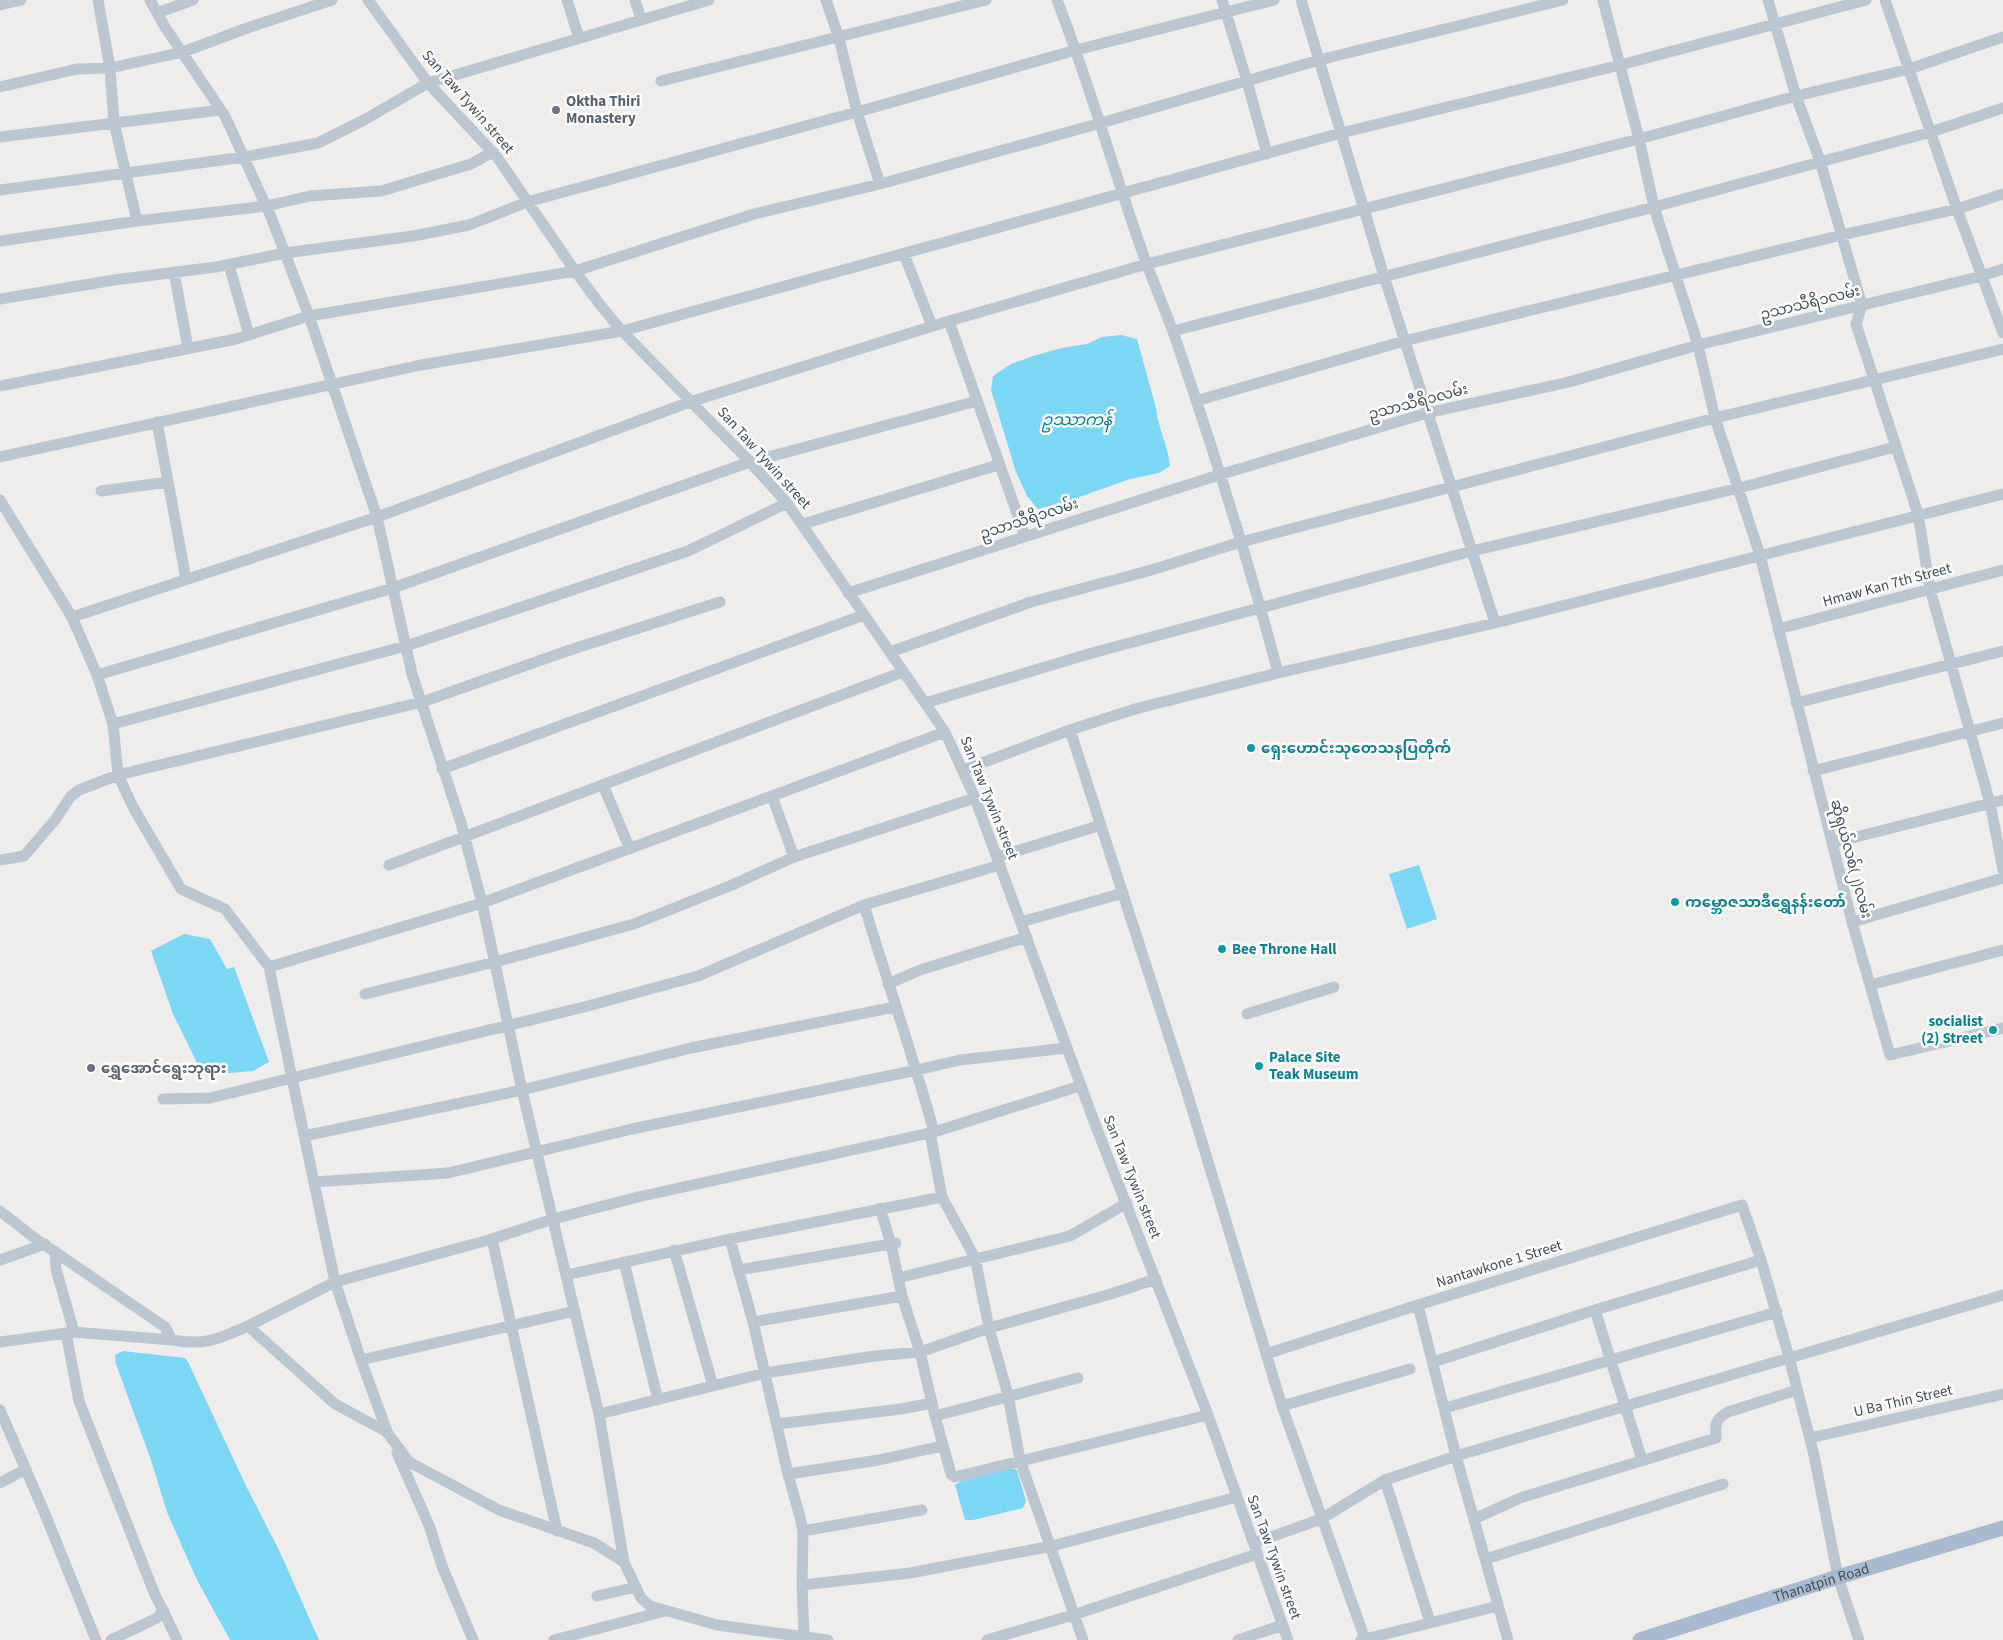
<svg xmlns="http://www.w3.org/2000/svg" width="2003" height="1640" font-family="'Source Sans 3','Noto Sans Myanmar',sans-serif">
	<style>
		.water { fill: #7cd7f5 }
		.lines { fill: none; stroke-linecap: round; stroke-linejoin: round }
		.minor { stroke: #bbc6d1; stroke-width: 11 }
		.major { stroke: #a8bacf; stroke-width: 15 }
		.worship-dot { fill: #6b7280; stroke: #fff; stroke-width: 2 }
		.culture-dot { fill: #0f9aa8; stroke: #fff; stroke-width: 2 }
		.labels { text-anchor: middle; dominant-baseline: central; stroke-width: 5; stroke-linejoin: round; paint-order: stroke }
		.worship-label { font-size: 15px; font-weight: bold; fill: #5b616d; stroke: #fff; text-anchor: start }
		.street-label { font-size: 15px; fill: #434f5c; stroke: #fff }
		.culture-label { font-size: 15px; font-weight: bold; fill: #0d838f; stroke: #fff; text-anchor: start }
		.water-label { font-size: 16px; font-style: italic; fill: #017fa9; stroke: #fff }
	</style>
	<rect width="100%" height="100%" fill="#efecec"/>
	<path class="water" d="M1121 335 1137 339 1156 408C1158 428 1168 446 1170 466L1159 473 1130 479 1071 500 1038 509 1027 496 1016 472 991 390 993 376 1011 364 1033 356 1062 348 1087 344 1102 337Z
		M1419 865 1437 919 1407 929 1389 874Z
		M184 934 210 939 227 969 234 967 269 1062 253 1071 207 1075 200 1069 173 1014 151 951Z
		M123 1351 185 1358 188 1362 248 1490 279 1550 319 1640H230L197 1580 167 1512 151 1460 116 1364 115 1355Z
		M1012 1468 1017 1470 1018 1474 1026 1501 1023 1508 973 1520H965L955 1485 961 1481Z"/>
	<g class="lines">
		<path class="minor" d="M98 0 110 68 114 123 137 221
			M150 0 165 27 225 116 271 217 309 316 377 517 412 674 461 823 482 903 522 1090 599 1414 624 1562
			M368 0 428 83 497 157 575 271 601 306 622 331 750 462 787 503 945 732 975 798 1095 1124 1208 1415 1288 1640
			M567 0 579 38
			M635 0 641 19
			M826 0 839 38 857 112 880 184
			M1057 0C1091 87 1115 177 1147 265 1157 291 1168 317 1177 343 1214 452 1249 561 1278 673
			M1222 0 1247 81 1267 154
			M1301 0 1384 276 1495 623
			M1603 0 1639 139 1654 207 1698 345 1715 418 1760 555 1852 922 1890 1055 2003 1028
			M1768 0 1796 96 1820 161 1862 305 1856 324 1918 514 1930 589 1990 803 2003 870
			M1885 0 1957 209 2003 333
			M0 5 21 0
			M157 13 193 0
			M661 81 986 0
			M0 87 77 69 110 68 183 52 250 27 332 0
			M0 137 221 110
			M0 190 244 157 318 143 364 120 428 83 709 0
			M0 241 137 221 266 206 310 196 381 191 471 164 493 152
			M904 254 932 326
			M229 265 249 335
			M174 272 188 348
			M0 299 114 280 216 267 285 253 413 236 469 225 527 202 857 112 1076 50 1274 0
			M949 321 1025 536
			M1173 331 1654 207 1931 132 2003 108
			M0 386 236 339 309 316 575 271 754 214 880 184 1101 123 1319 60 1563 0
			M1196 401 1404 341 1842 235 1957 209 2003 194
			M157 422 186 579
			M0 457 421 365 622 331 1341 133 1620 65 1866 0
			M101 491 168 482
			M0 500 72 617 97 675 113 724 118 775 133 807 181 889 225 909 269 967 292 1078 584 1007 698 976 864 905 1000 865
			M803 524 998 465
			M848 593 1222 474 1427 413 1569 382 1698 345 1982 276 2003 269
			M72 617 377 517 690 402 949 321 1147 264 1639 139 1796 96 1909 69 2003 37
			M1778 629 2003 570
			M890 652 1031 602 1148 571 1241 542 1715 418 2003 349
			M97 675 393 588 750 462 977 401
			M925 703 1092 653 1472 551 1739 488 1895 447
			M1796 703 2003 651
			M113 724 406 646 688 551 787 503
			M1070 730 1186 1089 1282 1406 1365 1639
			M442 769 864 615
			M963 770 1070 730 1135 709 1278 673 1495 623 2003 494
			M1813 771 2003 723
			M603 785 630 849
			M772 796 794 857
			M1832 843 2003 800
			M997 857 1101 825
			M0 860 24 856 55 820 71 796 79 790 118 775 422 702 570 650 720 602
			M389 865 903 672
			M864 905C887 981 913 1055 934 1132
			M1021 922 1123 893
			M1852 922 2003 878
			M269 967 482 903 945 732
			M888 984 920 970 1027 937
			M1870 985 2003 950
			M365 994 495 962 634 924 732 885 794 857 975 798
			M1247 1014 1334 987
			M163 1099 210 1098 292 1078 335 1282 361 1360 388 1434
			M930 1133 942 1197 975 1258 989 1328 1008 1395 1020 1460 1083 1640
			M304 1136 522 1090 691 1048 895 1007
			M314 1182 448 1173 632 1129 917 1070 960 1060 1066 1048
			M0 1211 36 1239 165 1327 172 1340C206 1346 218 1339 248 1326L335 1404 387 1432 409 1462 499 1510 594 1543 624 1562 641 1598 650 1606 717 1625 828 1640
			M492 1239 557 1531
			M730 1239 753 1322 788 1474 800 1517 803 1531 802 1585
			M674 1250 713 1386
			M55 1251 56 1269 74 1332
			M0 1260 45 1244
			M624 1262 658 1400
			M739 1270 896 1243
			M566 1275 730 1239 942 1197
			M898 1278 1070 1236 1127 1203
			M902 1296 920 1352 935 1416 951 1474 955 1477 1208 1415
			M1418 1305 1456 1456 1508 1640
			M1595 1310 1642 1460
			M753 1322 902 1296 891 1244 880 1208
			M248 1326 335 1282 492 1239 553 1219 638 1197 934 1132 1080 1086
			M66 1333 79 1401 155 1595 163 1610 157 1618 111 1640
			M0 1342 74 1332 172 1340
			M1266 1354 1418 1305 1742 1205 1761 1260 1789 1357 1814 1455 1838 1577 1859 1640
			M361 1360 575 1311
			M1433 1362 1595 1310 1761 1260
			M1282 1406 1410 1369
			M1445 1408 1777 1312
			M0 1410 45 1514 96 1640
			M599 1414 765 1373 874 1356 920 1352 989 1328 1111 1294 1156 1279
			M935 1416 1078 1378
			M777 1424 901 1409 932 1403
			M1810 1438 2003 1394
			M397 1453 429 1525 442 1566 473 1640
			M788 1474 879 1460 942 1446
			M1385 1480 1430 1622
			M0 1483 26 1469
			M1474 1519 1520 1498 1716 1438C1715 1425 1715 1419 1728 1412L1797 1390
			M803 1531 922 1510
			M1254 1543 1321 1519 1385 1480 1456 1456 2003 1295
			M1486 1559 1723 1484
			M597 1596 636 1587
			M163 1610 177 1640
			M554 1640 665 1611
			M803 1640 804 1636 802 1585 910 1573 1052 1546 1237 1497
			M987 1640 1073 1615 1257 1554
			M1238 1640 1283 1625
			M1361 1640 1498 1606"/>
		<path class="major" id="s1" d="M1640 1640 1838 1577 2003 1528"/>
	</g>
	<g class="worship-dot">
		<circle cx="556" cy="110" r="5"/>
		<circle cx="91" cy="1068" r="5"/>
	</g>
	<g class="culture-dot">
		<circle cx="1251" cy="748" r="5"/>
		<circle cx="1675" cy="902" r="5"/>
		<circle cx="1222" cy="949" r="5"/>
		<circle cx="1993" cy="1030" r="5"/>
		<circle cx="1259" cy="1066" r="5"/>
	</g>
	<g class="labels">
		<g class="worship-label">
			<text x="566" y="101">Oktha Thiri<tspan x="566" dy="17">Monastery</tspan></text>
			<text x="101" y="1068">ရွှေအောင်ရွေးဘုရား</text>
		</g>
		<g class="street-label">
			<text transform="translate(468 102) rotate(49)">San Taw Tywin street</text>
			<text transform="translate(1810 303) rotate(-14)">ဥသာသီရိ၁လမ်း</text>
			<text transform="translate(1418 402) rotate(-15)">ဥသာသီရိ၁လမ်း</text>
			<text transform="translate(764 458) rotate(48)">San Taw Tywin street</text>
			<text transform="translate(1029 519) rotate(-18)">ဥသာသီရိ၁လမ်း</text>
			<text transform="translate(1887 585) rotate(-15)">Hmaw Kan 7th Street</text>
			<text transform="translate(989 798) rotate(68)">San Taw Tywin street</text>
			<text transform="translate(1851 859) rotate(75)">ဆိုရှယ်လစ်(၂)လမ်း</text>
			<text transform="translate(1132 1177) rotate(68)">San Taw Tywin street</text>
			<text transform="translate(1499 1264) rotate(-17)">Nantawkone 1 Street</text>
			<text transform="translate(1903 1401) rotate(-13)">U Ba Thin Street</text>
			<text transform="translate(1274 1557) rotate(70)">San Taw Tywin street</text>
			<text stroke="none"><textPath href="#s1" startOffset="190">Thanatpin Road</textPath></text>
		</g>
		<g class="culture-label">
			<text x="1261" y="748">ရှေးဟောင်းသုတေသနပြတိုက်</text>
			<text x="1685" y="902">ကမ္ဘောဇသာဒီရွှေနန်းတော်</text>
			<text x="1232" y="949">Bee Throne Hall</text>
			<text x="1983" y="1021" text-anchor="end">socialist<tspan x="1983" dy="17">(2) Street</tspan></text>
			<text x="1269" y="1057">Palace Site<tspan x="1269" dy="17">Teak Museum</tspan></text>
		</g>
		<g class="water-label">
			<text x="1077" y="420">ဥဿာကန်</text>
		</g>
	</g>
</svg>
